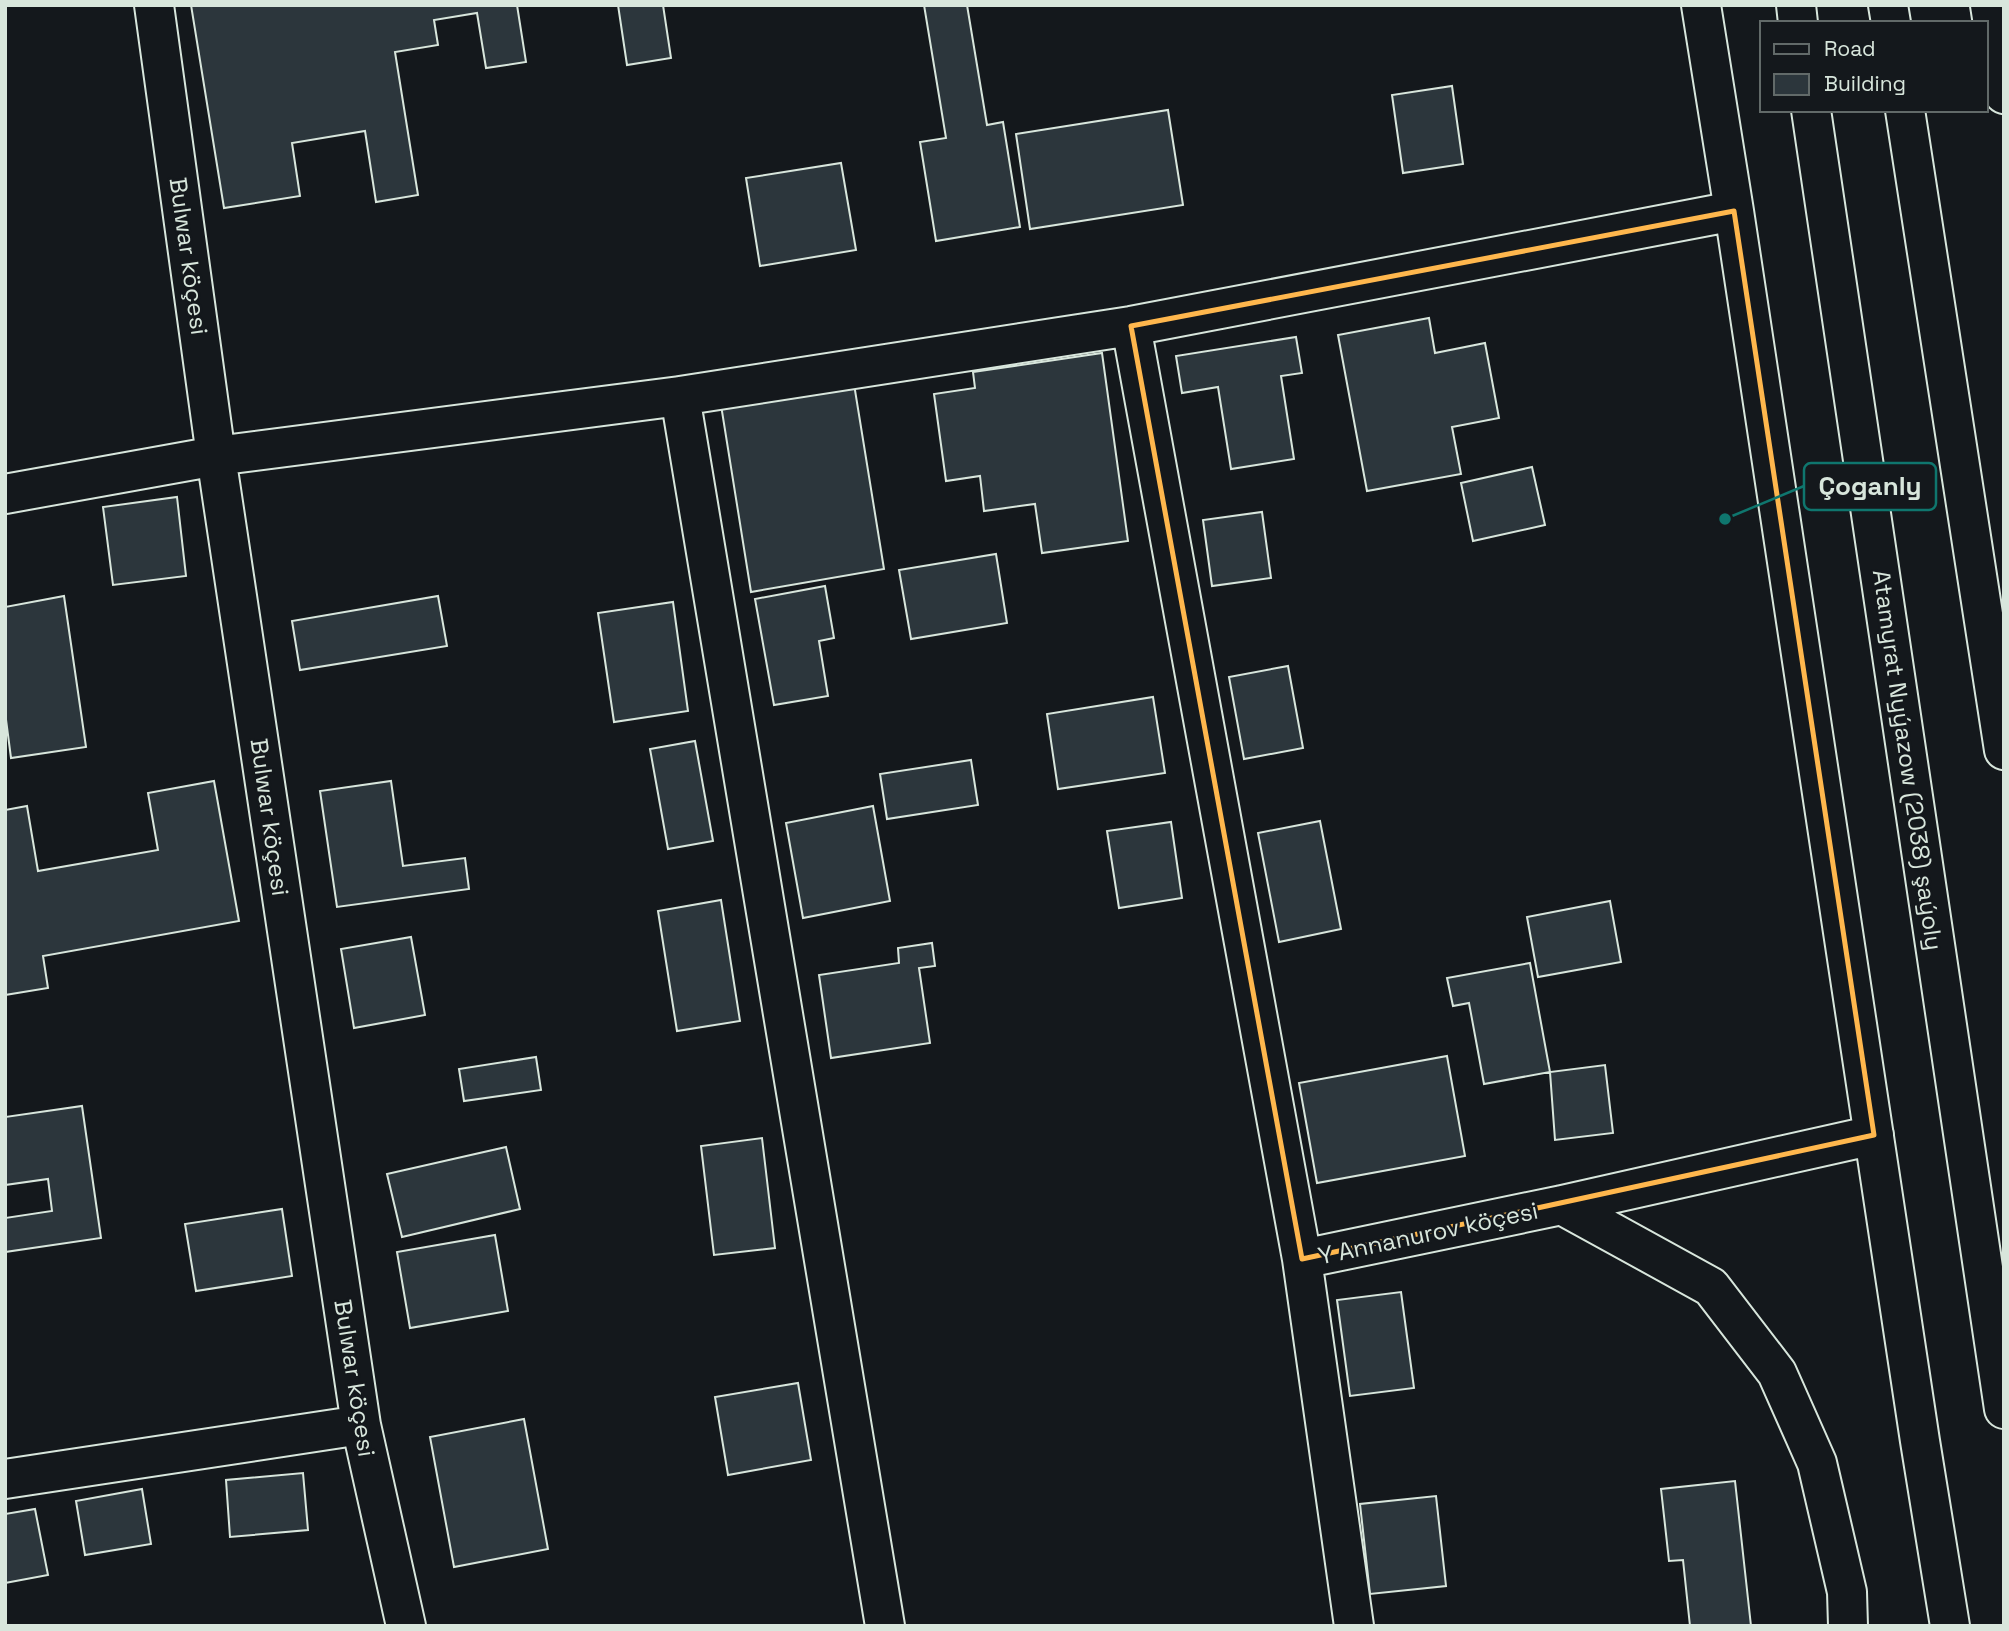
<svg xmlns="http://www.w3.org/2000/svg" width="2009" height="1631" font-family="'Space Grotesk',sans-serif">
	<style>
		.building { fill: #2c363c; stroke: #d8e6dc; stroke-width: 2 }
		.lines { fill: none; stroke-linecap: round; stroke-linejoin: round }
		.minor-casing { stroke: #d8e6dc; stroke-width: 42 }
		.major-casing { stroke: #d8e6dc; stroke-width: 42 }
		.minor { stroke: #14181c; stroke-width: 38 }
		.major { stroke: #14181c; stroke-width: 38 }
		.marked { fill: none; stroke: #ffb74d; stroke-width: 5; stroke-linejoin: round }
		.labels { text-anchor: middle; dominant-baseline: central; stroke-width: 5; stroke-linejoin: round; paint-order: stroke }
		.street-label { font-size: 24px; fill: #d8e6dc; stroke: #14181c }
		.leader { fill: none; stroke: #0f766e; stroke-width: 2.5 }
		.callout-dot { fill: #0f766e; stroke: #14181c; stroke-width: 2.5 }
		.callout { fill: #14181c; stroke: #0f766e; stroke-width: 2.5 }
		.callout-label { font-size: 26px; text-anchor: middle; font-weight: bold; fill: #d8e6dc }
	</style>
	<rect width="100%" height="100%" fill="#14181c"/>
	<path class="building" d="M191 5H517L526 62 486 68 477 13 434 20 438 45 395 52 418 195 376 202 365 131 292 143 300 196 224 208Z
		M618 5H663L671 58 627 65Z
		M924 5H967L987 125 1003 122 1020 227 936 241 920 142 946 138Z
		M1452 86 1463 164 1403 173 1392 95Z
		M1168 110 1183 205 1030 229 1016 134Z
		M841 163 856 250 760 266 746 178Z
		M1429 318 1435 353 1485 343 1499 418 1452 427 1461 474 1367 491 1338 335Z
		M1296 337 1302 373 1281 376 1294 459 1231 469 1218 387 1182 393 1176 356Z
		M1102 353 1128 541 1042 553 1035 504 984 511 980 476 946 481 934 394 975 388 973 372Z
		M854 384 884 569 751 592 721 405Z
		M1532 467 1545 525 1473 541 1461 483Z
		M177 497 186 576 113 585 103 507Z
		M1262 512 1271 578 1212 586 1203 520Z
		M996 554 1007 623 911 639 899 570Z
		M825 586 834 638 819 641 828 696 774 705 755 599Z
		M64 596 86 747 11 758 5 712V607Z
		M438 596 447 646 300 670 292 621Z
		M673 602 688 711 614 722 598 613Z
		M1288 666 1303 748 1244 759 1229 677Z
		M1153 697 1165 773 1058 789 1047 714Z
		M695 741 713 841 668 849 650 749Z
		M971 760 978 805 887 819 880 774Z
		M214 781 239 921 43 956 48 988 5 995V810L27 806 38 871 158 850 148 793Z
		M391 781 403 866 465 858 469 889 337 907 320 791Z
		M873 806 890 901 803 918 786 823Z
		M1320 821 1341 929 1279 942 1258 833Z
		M1171 822 1182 898 1119 908 1107 831Z
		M721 900 740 1021 677 1031 658 911Z
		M1610 901 1621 962 1538 977 1527 917Z
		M411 937 425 1015 354 1028 341 949Z
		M932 943 935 966 919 968 930 1043 831 1058 819 975 899 963 898 948Z
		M1530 963 1550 1072 1484 1084 1469 1003 1453 1006 1447 978Z
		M1447 1056 1465 1156 1317 1183 1299 1083Z
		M536 1057 541 1090 464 1101 459 1069Z
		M1605 1065 1613 1133 1555 1140 1550 1072Z
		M82 1106 101 1238 5 1252V1218L52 1211 48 1179 5 1185V1117Z
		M762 1138 775 1248 714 1255 701 1146Z
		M506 1147 520 1209 402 1237 387 1174Z
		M282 1209 292 1276 196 1291 185 1224Z
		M495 1235 508 1311 410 1328 397 1252Z
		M1401 1292 1414 1388 1350 1396 1337 1300Z
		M798 1383 811 1460 728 1475 715 1397Z
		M524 1419 548 1549 454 1567 430 1437Z
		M303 1473 308 1530 230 1537 226 1480Z
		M1735 1481 1751 1626H1690L1683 1560 1669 1561 1661 1489Z
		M142 1489 151 1544 85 1555 76 1501Z
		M1436 1496 1446 1586 1370 1594 1360 1504Z
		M35 1509 48 1575 5 1583V1514Z"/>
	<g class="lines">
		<defs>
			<path id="minor" d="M154 5 216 456 361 1425 406 1626
				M1701 5 1734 211 1920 1441 1950 1626
				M1990 5 2004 94
				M1131 326 1302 1259
				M680 396 885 1626
				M5 494 216 456 680 396 1131 326 1734 211
				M1562 1205 1711 1287 1777 1373 1817 1463 1847 1592 1848 1626
				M5 1479 361 1425
				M1354 1626 1302 1259 1562 1205 1874 1135"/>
			<path id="major" d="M1796 5 1798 23
				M1888 5 1891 23
				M1811 110 2004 1409
				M1905 110 2004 750"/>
		</defs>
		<use href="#minor" class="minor-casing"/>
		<use href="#major" class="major-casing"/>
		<use href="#minor" class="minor"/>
		<use href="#major" class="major"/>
	</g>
	<path class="marked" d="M1734 211 1874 1135 1302 1259 1131 326Z"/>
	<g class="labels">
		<g class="street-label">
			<text transform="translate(189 256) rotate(82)">Bulwar köçesi</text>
			<text transform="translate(1908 760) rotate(82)">Atamyrat Nyýazow (2038) şaýoly</text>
			<text transform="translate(270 817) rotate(82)">Bulwar köçesi</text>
			<text transform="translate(1428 1233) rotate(-12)">Y Annanurov köçesi</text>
			<text transform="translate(355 1378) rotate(81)">Bulwar köçesi</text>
		</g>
	</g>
	<path class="leader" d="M1725 519L1804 486"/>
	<circle class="callout-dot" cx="1725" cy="519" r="7"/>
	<rect class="callout" x="1804" y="463" width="132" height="47" rx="7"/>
	<g class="callout-label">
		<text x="1870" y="495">Çoganly</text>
	</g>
	<rect width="2009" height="1631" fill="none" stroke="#d8e6dc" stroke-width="14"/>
	<rect x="1760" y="21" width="228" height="91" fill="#14181c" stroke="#626a69" stroke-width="2"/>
	<rect x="1774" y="44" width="35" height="10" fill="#14181c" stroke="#626a69" stroke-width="2"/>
	<text x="1824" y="56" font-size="21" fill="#d8e6dc">Road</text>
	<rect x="1774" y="74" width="35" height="21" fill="#2c363c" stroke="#626a69" stroke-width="2"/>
	<text x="1824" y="91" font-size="21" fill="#d8e6dc">Building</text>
</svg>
